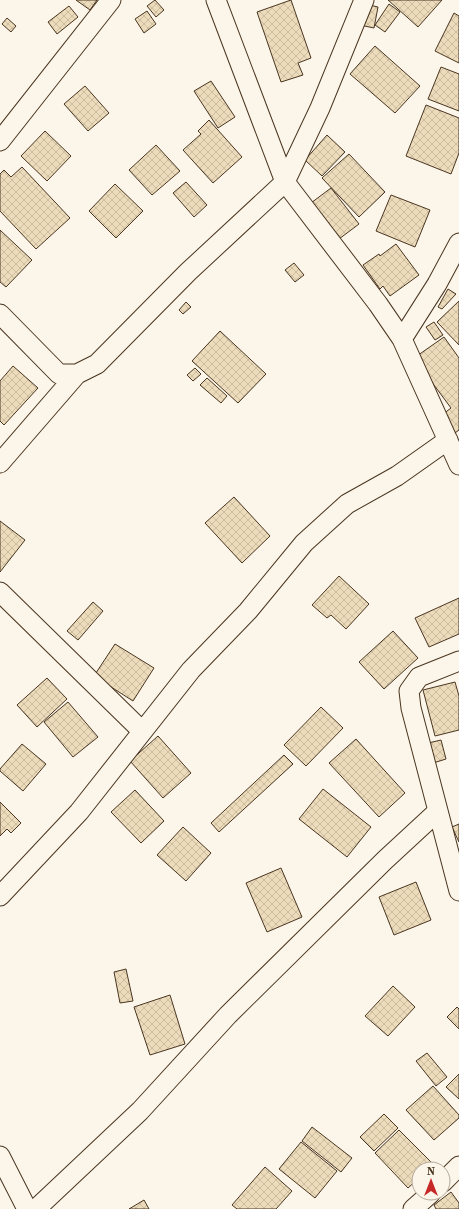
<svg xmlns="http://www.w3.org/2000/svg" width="459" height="1209" font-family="'Source Serif 4',serif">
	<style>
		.building { fill: url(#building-cross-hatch); stroke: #4a3520 }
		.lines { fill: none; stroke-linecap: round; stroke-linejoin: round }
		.street-casing { stroke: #4a3520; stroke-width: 21 }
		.street { stroke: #fbf6e9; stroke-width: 19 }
	</style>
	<defs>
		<pattern id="building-cross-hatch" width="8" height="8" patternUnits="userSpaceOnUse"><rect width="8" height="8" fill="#ecdcbc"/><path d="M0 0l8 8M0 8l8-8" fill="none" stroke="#ccbda1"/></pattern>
	</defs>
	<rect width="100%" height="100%" fill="#fbf6e9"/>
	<path class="building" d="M76 0H97L90 10Z
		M155 0 164 10 156 17 147 6Z
		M291 0 311 58 298 63 303 75 281 82 257 12Z
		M388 0H442L418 27Z
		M365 4 378 7 374 28 360 25Z
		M389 4 400 12 385 32 375 25Z
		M69 6 78 17 57 34 48 22Z
		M147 11 156 24 144 33 135 19Z
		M454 13 459 16V63L435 51Z
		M7 18 16 26 11 32 2 24Z
		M375 46 420 86 395 113 350 74Z
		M441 67 459 74V111L428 99Z
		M211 81 235 117 218 128 194 91Z
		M85 86 109 113 88 131 64 104Z
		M426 105 459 118V153L451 174 406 156Z
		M209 120 242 157 213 183 183 150 201 134 198 131Z
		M45 131 71 156 47 181 21 156Z
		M327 135 345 152 322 176 305 160Z
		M156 145 180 171 152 195 129 170Z
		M349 154 385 192 359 217 322 178Z
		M22 167 70 218 36 249 0 211V174L4 170 11 177Z
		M186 182 207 205 194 217 173 193Z
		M115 184 143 211 116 238 89 211Z
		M331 188 359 224 339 239 311 203Z
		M391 195 430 210 415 247 376 231Z
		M0 230 32 260 6 287 0 282Z
		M396 244 419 275 390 296 383 286 380 289 363 265 379 254 380 256Z
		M294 263 304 275 295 282 285 270Z
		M448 289 456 294 442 309 438 307Z
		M459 301V345L437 322Z
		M186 302 191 307 183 314 179 310Z
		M434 322 443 335 435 340 426 327Z
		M220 331 266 374 238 403 192 361Z
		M444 337 459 358V430L455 433 442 415 451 408 414 358Z
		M13 366 38 388 4 425 0 421V381Z
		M195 368 201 374 193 381 187 375Z
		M207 378 227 396 221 403 200 385Z
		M234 497 270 536 242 563 205 523Z
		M0 521 25 540 0 572Z
		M339 576 369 604 346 629 331 615 327 618 312 605Z
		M459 598V634L429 647 415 618Z
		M93 602 103 611 78 640 67 631Z
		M393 631 418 658 384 689 359 662Z
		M115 644 154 668 133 701 94 676Z
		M47 678 67 699 37 727 17 705Z
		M455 682 459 696V730L435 736 423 690Z
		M68 702 98 737 73 757 44 722Z
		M321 707 343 728 306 766 284 745Z
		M158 736 191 773 163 798 130 761Z
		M356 739 405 793 379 817 329 763Z
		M441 740 446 759 430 764 424 744Z
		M22 744 46 764 23 791 0 771V769Z
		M284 755 293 764 219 832 211 823Z
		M323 789 371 827 347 857 299 819Z
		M135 790 164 821 141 843 111 812Z
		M0 802 21 823 11 833 7 829 0 836Z
		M459 824V842L452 827Z
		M183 827 211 853 186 881 157 855Z
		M281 868 302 917 267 932 246 883Z
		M416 882 431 920 394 935 379 897Z
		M126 969 133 1001 120 1003 114 972Z
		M393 986 415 1007 388 1036 365 1016Z
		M170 995 185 1044 150 1055 134 1007Z
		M457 1007 459 1009V1029L447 1017Z
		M427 1053 447 1077 436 1086 416 1061Z
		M459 1074V1099L446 1087Z
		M433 1086 459 1115V1118L434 1140 406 1110Z
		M384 1114 398 1128 374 1151 360 1137Z
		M312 1127 352 1158 341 1172 302 1141Z
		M399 1130 433 1164 428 1169H419V1178L408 1188 375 1153Z
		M301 1142 337 1171 315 1198 279 1169Z
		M265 1167 292 1191 276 1209H237L232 1205Z
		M451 1192 459 1203V1209H436L434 1205Z
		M144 1200 149 1209H129Z"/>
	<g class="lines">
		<defs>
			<path id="street" d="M216 0 285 182 378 304 402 339 459 465
				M0 141 111 0
				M0 314 59 374H77L97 364 188 272 285 182 320 108 364 0
				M402 339 437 284 459 243
				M0 463 77 374
				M0 592 142 731
				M459 661 419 677 409 691 411 708 459 891
				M0 896 79 812 191 670 248 611 304 543 347 504 397 476 448 440
				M0 1156 27 1209
				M443 1182 459 1166
				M36 1209 140 1111 228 1015 385 860 438 811
				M413 1209 431 1193"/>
		</defs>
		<use href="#street" class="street-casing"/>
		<use href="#street" class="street"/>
	</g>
	<g transform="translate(431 1181)"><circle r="19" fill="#fbf6e9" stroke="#b4a999"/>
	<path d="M0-3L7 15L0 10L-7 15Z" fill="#c62828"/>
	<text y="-6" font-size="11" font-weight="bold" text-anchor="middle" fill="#4a3520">N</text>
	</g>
</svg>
